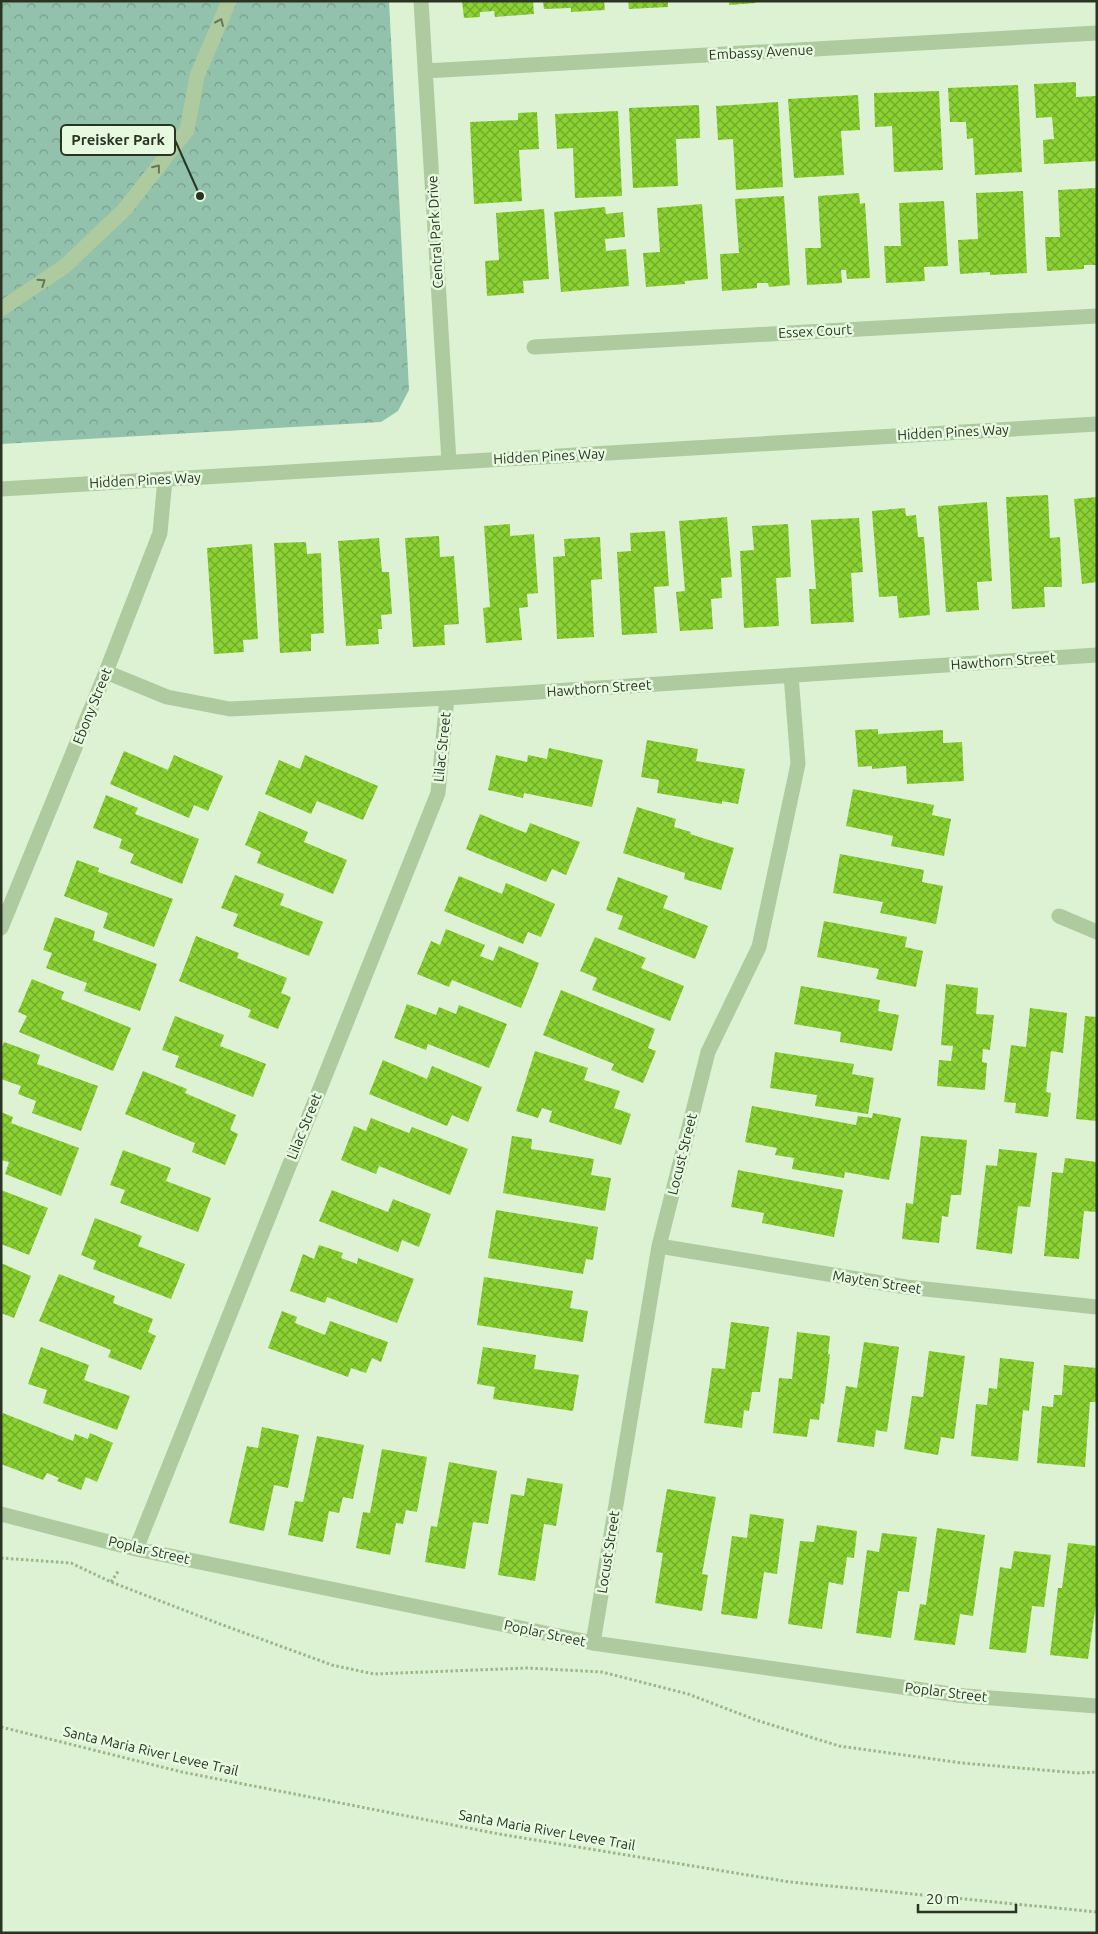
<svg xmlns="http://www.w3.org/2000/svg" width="1098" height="1934" font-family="Ubuntu,sans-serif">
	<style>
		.park { fill: url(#park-crowns) }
		.building { fill: url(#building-cross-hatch) }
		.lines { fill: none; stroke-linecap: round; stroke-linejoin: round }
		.path { stroke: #9ab789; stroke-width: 3; stroke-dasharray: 2.5 2.5; stroke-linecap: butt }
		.minor { stroke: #aecb9f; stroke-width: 15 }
		.oneway { stroke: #66785b }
		.labels { text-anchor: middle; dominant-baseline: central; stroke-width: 5; stroke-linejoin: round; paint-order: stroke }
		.street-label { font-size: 14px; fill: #2b3423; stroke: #e6fae0 }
		.leader { fill: none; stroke: #2b3423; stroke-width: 2 }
		.callout-dot { fill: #2b3423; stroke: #e6fae0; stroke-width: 2 }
		.callout { fill: #e6fae0; stroke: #2b3423; stroke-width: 2 }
		.callout-label { font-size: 15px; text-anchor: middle; font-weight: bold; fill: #2b3423 }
	</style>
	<defs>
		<pattern id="park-crowns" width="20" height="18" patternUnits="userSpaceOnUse" patternTransform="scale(1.25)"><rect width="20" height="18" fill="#93c2ac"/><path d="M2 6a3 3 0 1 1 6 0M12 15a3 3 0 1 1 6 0" fill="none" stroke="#789e8c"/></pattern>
		<pattern id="building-cross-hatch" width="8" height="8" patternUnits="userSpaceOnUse" patternTransform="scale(1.25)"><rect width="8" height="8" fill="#8ad132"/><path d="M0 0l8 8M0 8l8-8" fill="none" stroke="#71aa2a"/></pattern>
	</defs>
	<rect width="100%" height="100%" fill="#dcf2d3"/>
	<path class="park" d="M1 1H389L409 390 398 411 381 422 1 444Z"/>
	<path class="building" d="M462 1H533L534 14 495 17 494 11 480 12V17L464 18Z
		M543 1H604L605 10 571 12V8L544 9Z
		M628 1H668V7L629 9Z
		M729 1H756V3L729 5Z
		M1076 82V97L1097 96V161L1044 164 1043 140 1054 139 1052 117 1036 118 1034 84Z
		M1018 85 1022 172 975 175 973 138 967 139 966 122H950L948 88Z
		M939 91 943 170 894 172 892 126 875 127 874 93Z
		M858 95 860 130 841 131 844 175 794 178 788 99Z
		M778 102 783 187 736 190 733 139 718 140 716 106Z
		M699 105 700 138 676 139 678 186 633 188 629 108Z
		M618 111 622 196 575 198 573 148 557 149 555 114Z
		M537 112 539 149 519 150 522 201 474 204 470 122 518 120V113Z
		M1097 188V265H1084V269L1047 271 1045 237H1060L1058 190Z
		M1023 191 1027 273 990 275V272L960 274 958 240 978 239 976 193Z
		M859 193 860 204 865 203 870 278 847 279 846 270H841L842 283 807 285 805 248H821L818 196Z
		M784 196 790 285 769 287 768 283H757V288L722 291 720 254 739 253 735 199Z
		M944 201 948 266 924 267 925 281 886 283 884 246H901L899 203Z
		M702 204 708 279 685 281V284L646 287 643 253 660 252 657 208Z
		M605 207 606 214 623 212 625 237 605 239 606 251 626 249 629 286 561 292 554 212Z
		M544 209 549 279 523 281 524 293 487 296 485 261 499 260 496 213Z
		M1048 495 1050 538 1060 537 1062 587H1044L1045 607 1012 609 1006 497Z
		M1097 497V582L1082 584 1074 499Z
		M987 502 992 581 977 582 979 610 946 612 938 506Z
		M905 508 906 516 916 515 918 537H924L930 615 899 618 897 596 879 597 872 511Z
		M727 517 732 577 721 578 722 598 711 599 713 629 680 631 676 592 685 591 679 521Z
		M859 518 863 572 851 573 854 622 811 624 809 589H816L811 520Z
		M510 524V536L534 534 538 593 527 594 528 607 519 608 522 640 486 643 483 608 490 607 484 526Z
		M788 524 791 577 776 578 779 626 744 628 740 551 754 550 752 526Z
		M665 531 669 586 654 587 657 633 622 635 617 552 631 551 630 533Z
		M439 536 440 557 454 556 459 624 444 625 445 645 413 647 405 538Z
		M600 537 602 579 591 580 594 637 557 639 553 557 565 556 564 539Z
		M379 538 382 572H389L392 614 381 615 382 629H378L379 644 346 646 338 541Z
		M306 542 307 554 321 553 324 633 311 634V651L280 653 274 543Z
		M252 544 258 639 243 640 244 652 214 654 207 548Z
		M878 729V734L943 730V743L962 742 964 781 907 784 906 766 872 769V766L858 767 855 730Z
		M647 740 698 749 696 761 745 769 738 804 722 801V804L657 793 659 780 641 777Z
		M549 748 603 760 592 807 524 793 523 798 488 790 496 755 527 762 528 755 547 759Z
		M124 751 168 770 174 755 223 776 208 811 194 805 189 818 110 784Z
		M305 755 378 786 363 820 317 801 311 814 265 794 279 760 300 769Z
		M853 789 934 805 932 815 951 819 944 856 891 846 893 836 846 826Z
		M106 795 138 808 135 814 199 839 182 884 130 863 134 854 119 848 122 839 93 828Z
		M637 807 676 819 674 827 691 832 690 834 734 848 721 890 684 879 685 873 623 853Z
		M259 811 308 832 304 842 347 860 333 894 257 863 261 852 245 845Z
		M480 814 526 833 530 823 580 842 566 875 552 869 546 882 466 849Z
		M840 854 924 870 922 882 943 886 936 924 880 913 883 902 833 893Z
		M77 860 99 868 98 872 173 899 154 947 103 928 108 913 64 896Z
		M235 875 284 894 280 905 323 922 309 956 233 926 238 914 221 908Z
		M459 876 502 894 506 883 555 904 541 937 528 932 523 944 444 911Z
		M618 877 668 896 663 908 708 926 695 959 618 929 623 916 606 910Z
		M55 917 95 931 93 940 157 964 140 1011 84 991 87 983 46 968 52 953 43 950Z
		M824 921 907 937 905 947 923 951 916 987 876 979 879 969 817 957Z
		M446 929 485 945 480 956 493 961 499 946 539 963 521 1008 452 980 449 987 417 974 431 941 440 945Z
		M196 936 239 953 237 958 287 978 281 993 291 997 278 1029 248 1017 251 1010 179 981Z
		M595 937 646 958 641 968 684 986 670 1021 592 990 597 978 580 971Z
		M32 979 64 992 61 999 131 1028 113 1071 19 1032 27 1016 18 1012Z
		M946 984 978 988 976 1014 994 1015 990 1050 983 1049 982 1062 987 1063 985 1090 937 1086 939 1060 951 1061 953 1046 941 1045Z
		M801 986 880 1000 878 1011 899 1015 892 1051 840 1042 841 1032 794 1024Z
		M561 990 655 1029 648 1048 656 1051 643 1083 611 1070 614 1064 543 1035Z
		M407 1004 436 1015 439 1007 456 1014 459 1005 507 1024 489 1068 428 1044 426 1050 394 1038Z
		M1030 1008 1067 1013 1063 1053 1051 1051 1046 1092 1051 1093 1048 1117 1015 1113 1016 1103 1004 1102 1011 1045 1026 1047Z
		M175 1016 224 1035 220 1046 266 1064 253 1097 175 1067 179 1056 162 1050Z
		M1085 1016 1097 1017V1121L1076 1119Z
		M4 1042 40 1055 37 1064 98 1086 81 1131 32 1113 36 1101 18 1094 21 1086 1 1079V1050Z
		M535 1051 588 1068 584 1080 620 1091 614 1108 631 1114 621 1145 549 1122 552 1111 542 1108 538 1118 516 1111Z
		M775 1052 854 1064 852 1074 874 1078 868 1114 815 1106 817 1095 770 1088Z
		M383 1060 427 1079 432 1066 482 1087 468 1122 452 1115 447 1126 369 1094Z
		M143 1071 187 1089 185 1093 236 1115 230 1130 238 1134 225 1165 192 1152 195 1143 125 1114Z
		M752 1106 856 1125 858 1116 872 1118 873 1113 901 1118 889 1180 845 1172 844 1178 792 1169 794 1158 775 1155 777 1148 745 1142Z
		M1 1112 13 1117 11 1123 79 1148 61 1196 5 1174 9 1162 1 1160Z
		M371 1118 409 1133 412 1127 468 1149 450 1195 379 1166 376 1174 341 1160 354 1126 366 1131Z
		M512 1136 532 1139 531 1149 594 1159 591 1175 611 1178 605 1211 503 1193Z
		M921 1136 967 1140 961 1195H951L948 1217 942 1216 939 1243 902 1239 906 1203 913 1204Z
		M999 1149 1037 1153 1030 1207 1018 1206 1012 1254 976 1249 986 1165 997 1166Z
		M123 1150 171 1168 166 1181 211 1198 198 1232 120 1203 125 1190 110 1185Z
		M1065 1158 1097 1162V1212L1084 1211 1079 1259 1044 1256 1052 1172 1063 1173Z
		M738 1170 843 1190 834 1237 762 1223 764 1213 731 1207Z
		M1 1190 48 1208 29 1255 1 1244Z
		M332 1190 388 1212 393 1199 431 1214 419 1247 402 1240 398 1252 319 1221Z
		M496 1210 598 1227 593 1260 586 1259 583 1274 488 1258Z
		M95 1218 142 1236 138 1246 185 1264 171 1299 93 1269 96 1261 81 1255Z
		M319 1245 343 1253 341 1258 357 1264 358 1258 414 1279 397 1323 327 1297 325 1303 290 1291 303 1254 314 1259Z
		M1 1263 31 1276 14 1318 1 1313Z
		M59 1274 115 1296 113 1303 153 1319 148 1332 156 1336 141 1370 108 1357 111 1350 39 1321Z
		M484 1277 573 1291 570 1308 588 1311 583 1342 477 1325Z
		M282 1311 297 1317 295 1323 325 1335 330 1321 388 1342 381 1362 372 1358 366 1373 351 1368 348 1377 268 1348Z
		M731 1322 769 1327 760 1392H752L749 1411 744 1410 742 1428 704 1423 712 1368 725 1369Z
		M797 1332 830 1336 828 1354H830L824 1404 821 1403 819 1420 810 1419 807 1437 773 1433 779 1378 792 1379Z
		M864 1342 899 1347 887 1432 876 1430 874 1447 837 1442 846 1386 857 1388Z
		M41 1347 89 1365 84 1380 130 1396 117 1430 43 1403 47 1390 28 1384Z
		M483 1347 536 1355 534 1369 579 1375 573 1411 493 1399 495 1387 477 1384Z
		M929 1351 965 1356 954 1439 941 1437 938 1455 904 1449 912 1396 923 1397Z
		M1000 1358 1034 1362 1029 1411 1023 1410 1018 1461 971 1456 976 1404 987 1405 989 1388 997 1389Z
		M1064 1365 1097 1368 1096 1402H1090L1085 1467 1037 1463 1042 1406 1053 1407 1054 1395H1062Z
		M3 1413 73 1441 75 1434 88 1439 90 1433 113 1443 97 1482 86 1477 81 1490 57 1481 59 1478 47 1473 43 1480 1 1464V1418Z
		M262 1427 299 1435 288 1488 274 1485 264 1531 229 1523 247 1446 258 1448Z
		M317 1436 364 1445 353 1499 343 1497 339 1513 329 1511 323 1542 288 1535 295 1501 303 1502Z
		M382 1449 427 1457 417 1512 406 1510 403 1524 396 1523 390 1555 356 1548 363 1512 370 1513Z
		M449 1462 497 1471 488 1524 473 1522 465 1569 425 1562 431 1526 437 1527Z
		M527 1478 563 1484 556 1526 544 1524 535 1581 498 1575 511 1494 524 1496Z
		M667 1489 716 1497 702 1574 708 1575 702 1611 655 1603 663 1553 656 1552Z
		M750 1514 784 1519 777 1574 764 1572 757 1619 721 1614 732 1536 747 1538Z
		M817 1525 857 1531 854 1558 847 1557 843 1585 829 1582 822 1629 788 1624 800 1541 814 1542Z
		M937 1528 985 1535 973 1616 960 1614 955 1645 914 1640 920 1604 926 1605Z
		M882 1533 917 1537 909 1592 898 1591 891 1638 856 1633 867 1550 879 1552Z
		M1068 1543 1097 1546V1597L1088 1659 1050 1655 1058 1588H1062Z
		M1014 1551 1051 1555 1044 1607 1032 1606 1026 1653 989 1649 1000 1567 1011 1569Z"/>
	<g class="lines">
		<path class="path" d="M1 1558 71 1563 111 1582 220 1624 332 1665 374 1674 527 1668 602 1672 688 1694 756 1720 839 1746 962 1763 1078 1773 1097 1772
			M111 1582 119 1570
			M1 1727 182 1772 499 1834 790 1882 1097 1912"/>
		<path class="minor" d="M421 1 449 462
			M425 71 1097 33
			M1 309 65 266 124 210 187 130 197 76 229 1
			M534 347 1097 316
			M1 489 1097 424
			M106 672 167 697 230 709 447 698 1097 655
			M1059 916 1097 932
			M1 928 106 672 160 533 165 479
			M659 1246 906 1287 1097 1307
			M1 1514 136 1549 593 1643 965 1696 1097 1706
			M136 1549 438 793 447 698
			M593 1643 659 1246 708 1052 759 947 798 764 791 675"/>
	</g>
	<defs><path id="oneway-chevron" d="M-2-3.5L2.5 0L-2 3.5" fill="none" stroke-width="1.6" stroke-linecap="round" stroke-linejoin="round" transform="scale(1.25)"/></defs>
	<g class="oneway">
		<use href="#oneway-chevron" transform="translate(220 22) rotate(-66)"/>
		<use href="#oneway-chevron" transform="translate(157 168) rotate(-52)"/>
		<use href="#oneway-chevron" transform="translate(42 282) rotate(-34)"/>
	</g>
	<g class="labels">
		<g class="street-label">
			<text transform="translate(761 52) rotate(-3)">Embassy Avenue</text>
			<text transform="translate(435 232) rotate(-93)">Central Park Drive</text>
			<text transform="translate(815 331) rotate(-3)">Essex Court</text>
			<text transform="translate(953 432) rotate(-3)">Hidden Pines Way</text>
			<text transform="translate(549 456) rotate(-3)">Hidden Pines Way</text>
			<text transform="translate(145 480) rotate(-3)">Hidden Pines Way</text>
			<text transform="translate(1003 661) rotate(-4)">Hawthorn Street</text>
			<text transform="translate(599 688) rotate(-4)">Hawthorn Street</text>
			<text transform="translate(92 706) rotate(-68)">Ebony Street</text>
			<text transform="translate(442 747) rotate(-84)">Lilac Street</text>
			<text transform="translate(304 1126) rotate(-68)">Lilac Street</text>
			<text transform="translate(682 1154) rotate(-76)">Locust Street</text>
			<text transform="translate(877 1282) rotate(9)">Mayten Street</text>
			<text transform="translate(149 1550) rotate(13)">Poplar Street</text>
			<text transform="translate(608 1552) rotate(-81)">Locust Street</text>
			<text transform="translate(545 1633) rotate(12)">Poplar Street</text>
			<text transform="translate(946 1692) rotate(7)">Poplar Street</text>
			<text transform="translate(151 1751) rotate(13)">Santa Maria River Levee Trail</text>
			<text transform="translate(547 1830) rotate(10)">Santa Maria River Levee Trail</text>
		</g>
	</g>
	<path class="leader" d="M200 196L175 140"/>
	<circle class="callout-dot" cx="200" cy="196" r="5"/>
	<rect class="callout" x="61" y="125" width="114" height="30" rx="5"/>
	<g class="callout-label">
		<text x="118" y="145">Preisker Park</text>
	</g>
	<rect width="1098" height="1934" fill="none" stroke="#2b3423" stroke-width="5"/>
	<path d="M918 1904v8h98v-8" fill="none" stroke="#2b3423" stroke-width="2.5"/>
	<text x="926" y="1904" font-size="15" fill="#2b3423" stroke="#e6fae0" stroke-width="4" paint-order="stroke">20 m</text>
</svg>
